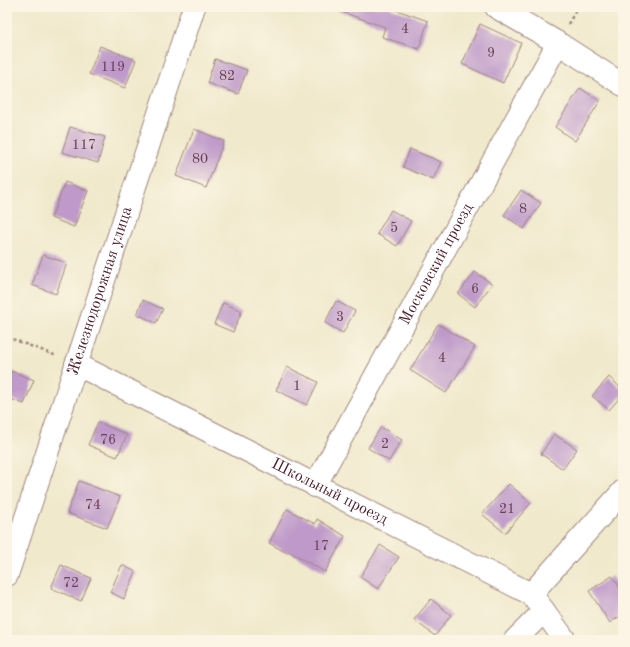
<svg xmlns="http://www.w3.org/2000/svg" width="630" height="647" font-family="'Old Standard TT',serif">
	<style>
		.building { fill: #be99c9 }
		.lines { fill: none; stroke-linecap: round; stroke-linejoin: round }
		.minor-casing { stroke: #9d847c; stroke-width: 24 }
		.path { stroke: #9d847c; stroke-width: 2.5; stroke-dasharray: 3 3; stroke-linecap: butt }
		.minor { stroke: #fff; stroke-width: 22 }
		.labels { text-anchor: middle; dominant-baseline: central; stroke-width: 3; stroke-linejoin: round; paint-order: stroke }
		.number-label { font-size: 14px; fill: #673e52 }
		.street-label { font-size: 16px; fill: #4a1f2b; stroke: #fcf5e5 }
	</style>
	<rect width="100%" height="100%" fill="#fcf5e5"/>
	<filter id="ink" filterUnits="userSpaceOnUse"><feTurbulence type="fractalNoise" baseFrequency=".025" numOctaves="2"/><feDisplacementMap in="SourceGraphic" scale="8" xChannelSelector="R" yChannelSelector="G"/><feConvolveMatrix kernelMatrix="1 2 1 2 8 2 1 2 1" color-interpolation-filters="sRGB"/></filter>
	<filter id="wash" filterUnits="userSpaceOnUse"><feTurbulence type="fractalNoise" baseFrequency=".012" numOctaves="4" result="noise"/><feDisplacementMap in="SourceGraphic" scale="16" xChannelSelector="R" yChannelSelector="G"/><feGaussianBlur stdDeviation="0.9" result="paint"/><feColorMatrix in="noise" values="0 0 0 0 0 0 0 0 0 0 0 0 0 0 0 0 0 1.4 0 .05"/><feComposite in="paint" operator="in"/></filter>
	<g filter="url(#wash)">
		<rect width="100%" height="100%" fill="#f0e9cc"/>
		<g id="blocks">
			<path class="building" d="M336 7H388L428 21 419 49 382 37 385 27 336 10Z
				M480 24 521 43 503 83 462 64Z
				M100 46 136 60 125 88 89 74Z
				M215 59 247 70 238 94 207 83Z
				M580 88 600 101 575 141 555 127Z
				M70 127 105 137 98 163 62 152Z
				M194 129 224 141 206 188 176 176Z
				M410 149 441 162 433 180 403 167Z
				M65 182 88 191 74 227 51 218Z
				M521 190 541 203 524 229 504 215Z
				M391 210 411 221 397 246 377 234Z
				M43 255 67 263 56 294 32 285Z
				M475 272 492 284 475 307 458 294Z
				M143 300 163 309 156 323 137 314Z
				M336 301 355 311 343 333 325 323Z
				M223 303 242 311 233 332 214 324Z
				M438 324 475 347 446 393 410 370Z
				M287 367 318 382 307 405 276 390Z
				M11 371 34 380 24 404 7 398V381Z
				M609 377 623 390V394L609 410 592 396Z
				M98 422 127 435 117 457 88 445Z
				M381 427 402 440 389 461 368 448Z
				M554 434 577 449 563 469 541 454Z
				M79 481 120 497 107 528 67 513Z
				M509 484 531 503 505 533 482 514Z
				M287 509 315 524 317 519 345 536 325 572 288 551 287 553 269 543Z
				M380 545 399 557 378 589 360 577Z
				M61 565 91 578 81 601 51 588Z
				M122 565 136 572 124 599 110 592Z
				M612 576 623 592V614L610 623 589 591Z
				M431 599 451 615 435 636 414 620Z"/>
		</g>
	</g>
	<g filter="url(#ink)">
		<use href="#blocks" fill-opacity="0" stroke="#9d847c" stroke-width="1"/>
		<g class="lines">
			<defs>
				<g id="minor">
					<path d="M496 7 558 43 623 85"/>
					<path id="s1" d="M76 364 531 594 544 611 565 640"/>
					<path id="s2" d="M315 486 558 43"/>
					<path id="s3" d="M7 575 194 7"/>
					<path d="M531 594 623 491"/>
					<path d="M515 640 544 611"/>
				</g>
			</defs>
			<use href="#minor" class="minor-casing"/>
			<path class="path" d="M568 24 578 7
				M7 337 57 356"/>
			<use href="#minor" class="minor"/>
		</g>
	</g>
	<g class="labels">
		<g class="number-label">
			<text x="405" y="29">4</text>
			<text x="491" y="53">9</text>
			<text x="113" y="67">119</text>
			<text x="227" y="76">82</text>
			<text x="84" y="145">117</text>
			<text x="200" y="159">80</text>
			<text x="523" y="209">8</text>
			<text x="394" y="228">5</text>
			<text x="475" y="289">6</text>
			<text x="340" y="317">3</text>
			<text x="442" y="358">4</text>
			<text x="297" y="386">1</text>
			<text x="108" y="440">76</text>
			<text x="385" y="444">2</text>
			<text x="93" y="505">74</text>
			<text x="507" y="509">21</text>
			<text x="321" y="546">17</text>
			<text x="71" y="583">72</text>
		</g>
		<g class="street-label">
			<text stroke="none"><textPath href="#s2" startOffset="253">Московский проезд</textPath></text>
			<text stroke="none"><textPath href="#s3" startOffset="299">Железнодорожная улица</textPath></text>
			<text stroke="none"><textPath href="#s1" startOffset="284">Школьный проезд</textPath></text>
		</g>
	</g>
	<rect width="630" height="647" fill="none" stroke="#fcf5e5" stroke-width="24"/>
</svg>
